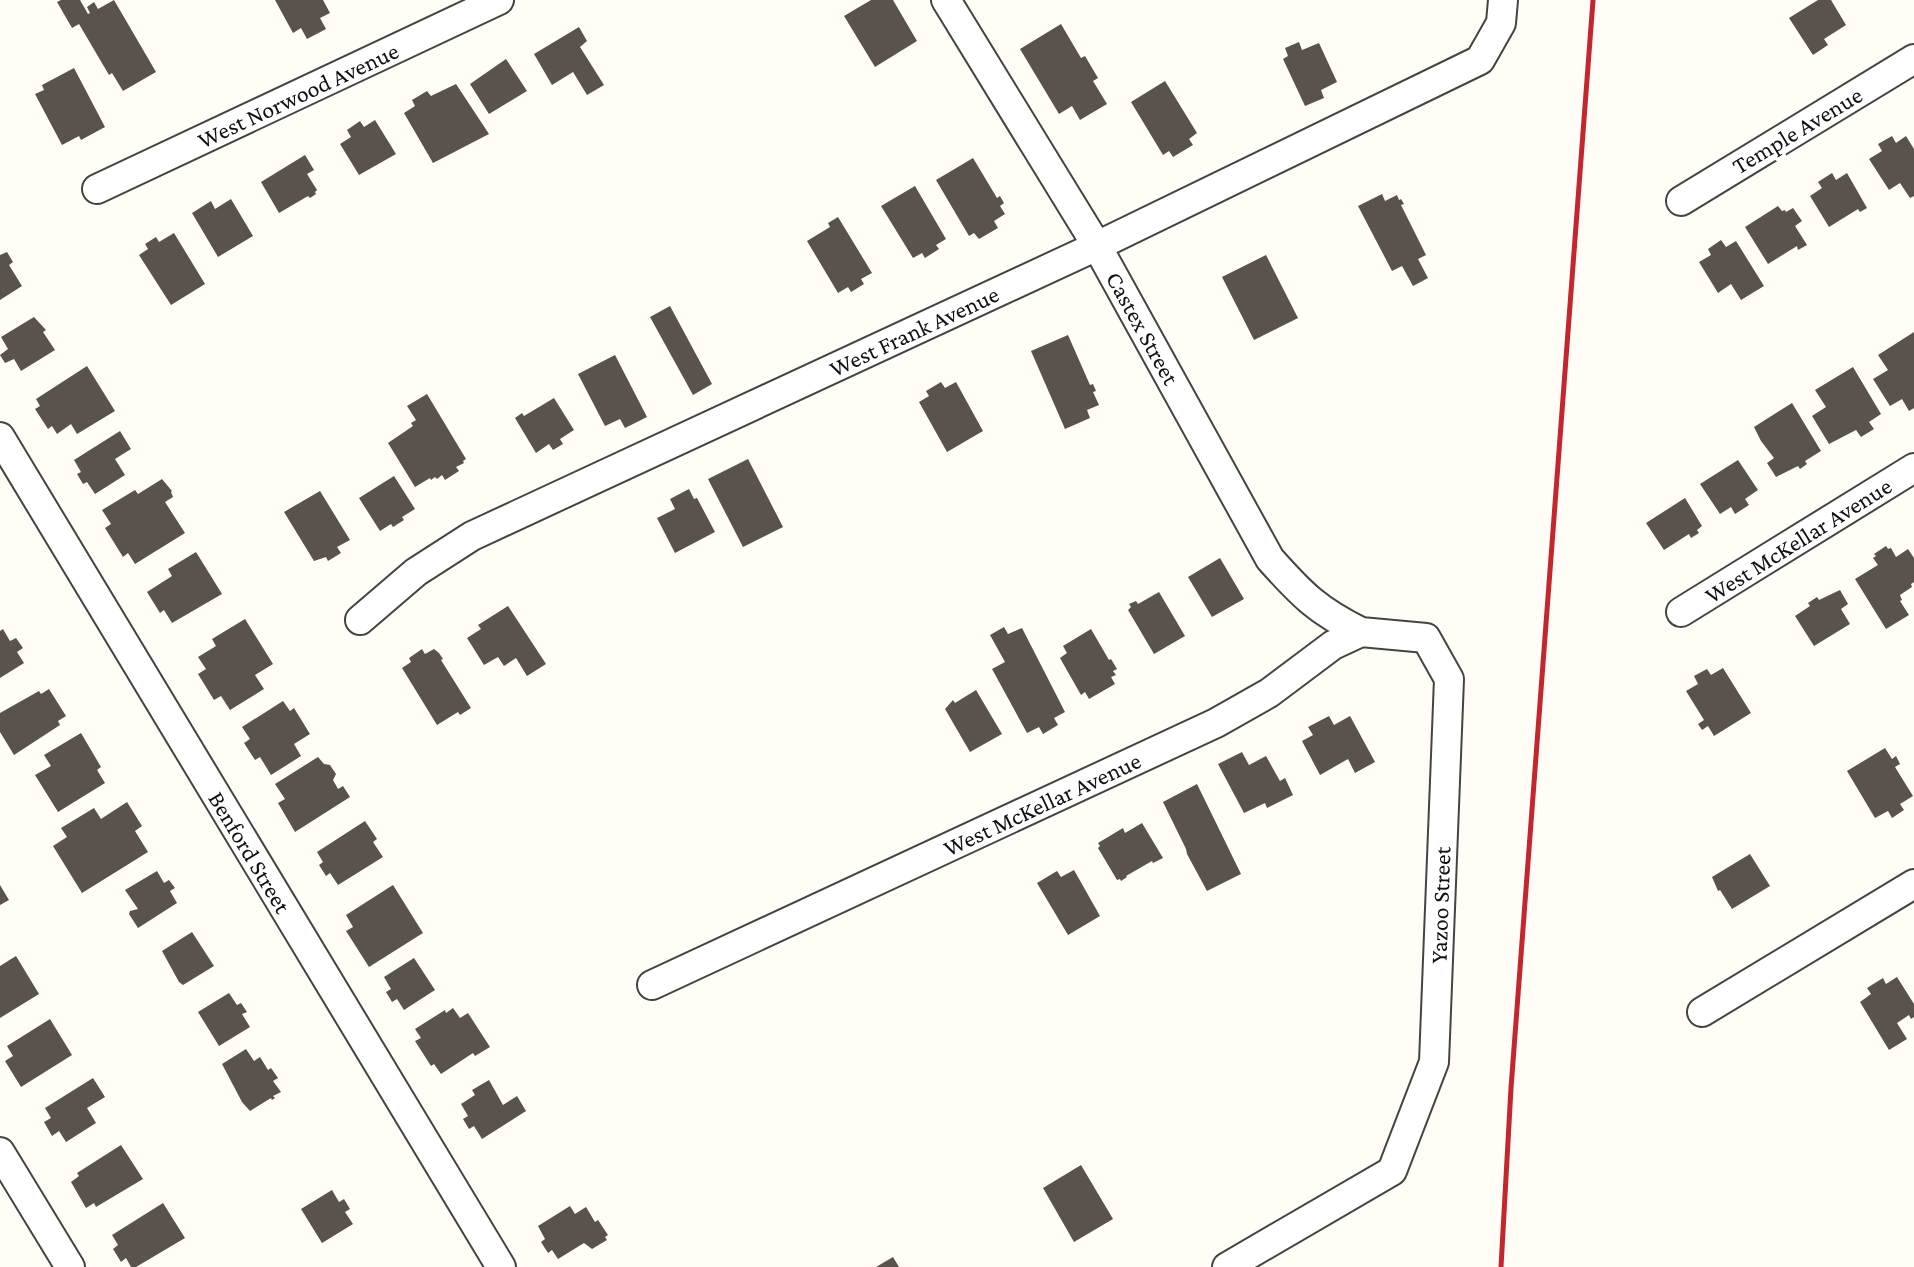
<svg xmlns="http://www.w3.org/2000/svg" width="1914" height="1267" font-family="'Crimson Pro',serif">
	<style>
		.building { fill: #5a524d }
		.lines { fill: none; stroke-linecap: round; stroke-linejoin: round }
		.minor-casing { stroke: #444; stroke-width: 32 }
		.minor { stroke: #fff; stroke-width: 28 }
		.rail { stroke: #c4262e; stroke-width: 5 }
		.labels { text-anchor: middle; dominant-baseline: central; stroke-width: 7; stroke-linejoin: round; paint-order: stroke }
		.street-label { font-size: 24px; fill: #111; stroke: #fff }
	</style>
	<rect width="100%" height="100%" fill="#fffdf5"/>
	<path class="building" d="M61 0H80L88 14 90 13 87 7 94 2 98 9 114 0 156 72 123 91 112 73 109 75 79 24 72 28 57 2Z
		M275 0H323L330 13 320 18 326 29 307 39 301 28 293 33Z
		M871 0H893L917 41 875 67 844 16Z
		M1818 0H1831L1846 25 1824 39 1828 45 1813 55 1789 18Z
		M1061 24 1081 58 1085 56 1098 78 1093 81 1107 104 1080 120 1072 106 1059 114 1020 49Z
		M579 27 587 41 580 47 604 85 587 95 573 72 552 85 534 54Z
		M1299 42 1302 50 1319 43 1337 82 1321 90 1324 98 1305 106 1283 59 1288 56 1285 48Z
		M506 59 527 91 489 114 470 84Z
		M74 68 105 127 81 140 79 136 62 145 35 94 44 90 42 85Z
		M1165 81 1197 133 1189 139 1193 145 1173 157 1169 151 1163 155 1131 102Z
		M456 84 489 134 433 163 404 113 415 106 412 100 427 91 431 96Z
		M375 120 396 154 359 175 340 144 351 137 347 130 360 121 364 127Z
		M1892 136 1896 143 1906 136 1914 149V196L1910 198 1900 183 1889 190 1869 159 1882 151 1878 144Z
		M305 155 314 170 307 174 317 190 315 192 316 194 310 198 308 196 279 213 261 182Z
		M973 158 997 198 1000 196 1004 203 1000 206 1005 214 994 221 998 228 979 239 974 233 969 236 936 180Z
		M1832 173 1836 180 1847 173 1867 208 1860 212 1858 209 1829 227 1810 196 1822 188 1818 182Z
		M915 186 946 239 936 245 939 249 925 258 922 253 913 258 881 206Z
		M1382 194 1385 201 1397 195 1399 200 1401 199 1404 204 1401 205 1426 255 1418 259 1428 278 1413 286 1402 266 1392 271 1358 206Z
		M231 199 253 236 218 257 192 213 211 201 215 209Z
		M1778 206 1782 211 1785 210 1786 212 1793 208 1802 221 1795 226 1807 245 1798 250 1797 246 1768 264 1745 227Z
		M838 217 872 273 861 279 864 284 851 292 848 287 838 293 807 241 830 227 828 223Z
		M174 233 205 284 171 305 139 255 148 249 145 244 156 237 159 242Z
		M1721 240 1726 247 1736 241 1764 286 1741 300 1731 284 1718 293 1699 262 1711 255 1708 249Z
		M7 252 13 262 9 265 22 286 0 300V255Z
		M1266 255 1298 318 1254 340 1222 277Z
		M670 306 712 384 693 395 650 317Z
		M34 317 46 330 43 332 55 350 21 371 14 359 5 363 0 355 8 349 1 337Z
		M1914 332V408L1909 411 1902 399 1890 406 1873 379 1888 370 1878 355Z
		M1068 335 1090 385 1093 384 1096 391 1093 392 1099 405 1087 410 1090 418 1065 429 1031 351Z
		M615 355 647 417 625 428 620 419 605 426 578 374Z
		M87 366 115 411 77 434 71 424 57 434 52 426 48 429 35 409 40 406 36 399Z
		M1853 367 1881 414 1869 422 1874 429 1861 437 1856 430 1829 444 1812 416 1826 407 1815 390Z
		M941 382 945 388 956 382 983 431 947 452 919 402 929 396 926 391Z
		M427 394 466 459 463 461 464 463 456 467 459 471 445 480 442 475 437 479 435 477 431 480 430 478 415 487 388 443 413 426 411 423 416 420 407 406Z
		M554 398 574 430 560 439 563 444 553 450 549 444 536 453 515 418 522 413 524 416Z
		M1792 403 1821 451 1805 461 1807 464 1800 469 1798 466 1776 477 1767 463 1774 458 1761 441 1754 427Z
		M120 431 131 449 115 459 125 475 95 494 87 482 83 484 77 474 81 472 74 460Z
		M748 459 783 527 743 547 708 479Z
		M1738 460 1758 490 1745 499 1749 505 1735 514 1731 507 1720 514 1700 484Z
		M394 476 415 509 402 517 404 520 393 527 391 524 380 531 359 498Z
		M162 479 172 491 171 492 173 497 165 502 185 533 135 564 128 553 123 557 105 528 111 524 102 510 135 490 138 494Z
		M689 489 694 499 697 498 715 532 675 553 657 518 675 509 670 499Z
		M320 491 350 540 337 547 341 553 328 561 326 557 314 561 284 512Z
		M1685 498 1702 526 1697 530 1699 533 1691 538 1689 534 1664 550 1646 523Z
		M1886 546 1888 549 1891 548 1896 557 1908 549 1914 558V582L1911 584 1912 587 1900 595 1902 600 1900 601 1909 615 1886 629 1855 579 1878 565 1873 558 1876 556 1874 554Z
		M196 552 222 594 172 623 164 610 160 613 147 592 172 576 168 569Z
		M1220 558 1244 599 1212 617 1188 577Z
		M1840 590 1848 604 1841 609 1850 624 1814 646 1795 616 1810 606 1808 603 1817 597 1819 600Z
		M1159 592 1185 636 1154 654 1128 610 1131 607 1129 604 1136 601 1138 604Z
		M508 606 546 664 527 676 516 658 504 666 498 657 484 665 467 638 481 629 478 625Z
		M245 619 273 664 255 675 264 689 230 710 221 696 214 700 198 674 206 669 198 657 216 646 212 639Z
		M1004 627 1008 634 1022 628 1065 712 1054 718 1058 725 1043 734 1039 727 1027 733 992 669 1005 662 990 635Z
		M3 629 10 641 16 638 23 648 17 652 24 663 0 678V631Z
		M1091 629 1109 660 1111 659 1117 669 1113 671 1116 675 1111 677 1115 684 1089 699 1085 692 1081 695 1060 658 1067 653 1063 646Z
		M422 649 425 654 434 649 439 653 443 659 441 660 471 708 460 715 458 712 437 725 402 668 411 662 409 658Z
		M1723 668 1751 713 1714 736 1708 726 1702 730 1698 724 1704 720 1686 691 1698 684 1694 676 1707 669 1711 675Z
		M49 689 66 716 58 721 60 725 14 755 0 732V713L39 691 41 694Z
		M976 690 1002 734 970 752 945 709 953 700 955 703Z
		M283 701 290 711 294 708 310 734 294 744 301 756 271 775 260 757 255 760 244 743 250 739 242 727Z
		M1329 716 1334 725 1350 716 1375 762 1355 773 1348 759 1320 775 1302 741 1313 735 1308 727Z
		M81 733 101 767 97 770 105 783 58 812 35 775 51 766 44 755Z
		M1885 748 1892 759 1896 756 1900 764 1895 767 1913 796 1900 804 1904 810 1892 818 1888 811 1875 818 1847 771Z
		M1242 752 1249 765 1266 756 1280 781 1285 778 1293 795 1267 808 1265 803 1244 813 1218 764Z
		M318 757 324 764 330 765 336 774 333 780 338 789 343 786 350 797 295 832 278 803 285 799 275 784Z
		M1197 784 1241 874 1207 891 1187 854 1186 849 1163 802Z
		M127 802 142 826 135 831 148 852 82 893 53 846 67 837 61 828 94 808 101 819Z
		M365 821 377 839 373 842 383 857 338 885 330 873 326 876 319 865 323 862 317 852Z
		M1142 823 1163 858 1153 863 1152 861 1126 876 1127 877 1121 881 1120 879 1117 880 1098 848 1100 846 1098 843 1123 828 1125 833Z
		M1750 854 1770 886 1732 909 1720 890 1718 891 1712 877Z
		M1074 870 1100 916 1068 935 1037 883 1057 871 1061 877Z
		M157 871 164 883 169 880 175 888 170 891 177 903 138 928 129 914 130 911 138 909 125 890Z
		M0 885 9 900 0 905Z
		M393 885 423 933 369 967 346 931 353 927 346 915Z
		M192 932 214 966 183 985 179 982 162 951Z
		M16 956 39 994 0 1018V966Z
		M414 958 435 990 404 1010 397 999 392 1002 386 992 391 989 384 977Z
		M1897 977 1914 1004V1017L1911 1019 1909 1015 1897 1023 1907 1039 1889 1050 1860 1002 1871 994 1867 988 1883 978 1886 984Z
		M229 993 237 1005 241 1003 247 1012 242 1014 250 1027 219 1046 198 1012Z
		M453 1008 460 1018 468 1013 490 1047 475 1056 473 1053 441 1074 434 1064 431 1066 415 1041 421 1038 415 1029 445 1010 446 1013Z
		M50 1019 72 1055 21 1087 5 1061 13 1056 7 1046Z
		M246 1049 254 1061 260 1057 268 1070 271 1068 278 1078 273 1081 281 1092 273 1096 275 1098 272 1100 271 1098 250 1111 242 1102 222 1064Z
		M93 1078 105 1097 87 1108 96 1123 66 1142 59 1131 52 1136 44 1122 51 1118 45 1108Z
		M489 1080 503 1105 517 1096 526 1111 482 1139 474 1126 469 1129 463 1119 468 1116 461 1104 475 1095 472 1090Z
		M121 1145 143 1179 96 1207 94 1203 86 1208 71 1182 79 1176 77 1173Z
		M1081 1165 1113 1219 1074 1242 1043 1188Z
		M332 1190 339 1202 344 1199 350 1209 345 1212 353 1224 322 1243 301 1209Z
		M163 1203 185 1238 136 1267H131L126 1258 121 1262 113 1249 118 1245 112 1235Z
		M570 1206 575 1214 586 1207 595 1222 598 1220 608 1235 605 1237 607 1240 592 1249 584 1243 558 1259 552 1250 548 1253 541 1242 545 1239 538 1226Z
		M893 1257 899 1267H876Z"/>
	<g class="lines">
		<defs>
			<path id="minor" d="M946 0 1097 246 1270 559C1302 595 1318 611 1361 632
				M97 189 499 0
				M1681 201 1914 59
				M0 437 501 1267
				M1681 612 1914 468
				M360 620 416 572 472 536 1097 246 1480 60 1501 23 1503 0
				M652 985 1216 723 1269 693 1333 645 1361 632 1426 638 1449 679 1434 1062 1392 1171 1227 1267
				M1702 1012 1914 884
				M0 1152 70 1267"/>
		</defs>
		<use href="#minor" class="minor-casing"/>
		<use href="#minor" class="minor"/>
		<path class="rail" d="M1501 1267 1511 1088 1593 0"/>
	</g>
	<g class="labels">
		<g class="street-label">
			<text transform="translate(298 95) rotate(-25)">West Norwood Avenue</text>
			<text transform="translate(1797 130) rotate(-31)">Temple Avenue</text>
			<text transform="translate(1143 328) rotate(61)">Castex Street</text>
			<text transform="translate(914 331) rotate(-25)">West Frank Avenue</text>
			<text transform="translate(1798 540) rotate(-32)">West McKellar Avenue</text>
			<text transform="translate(1042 804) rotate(-25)">West McKellar Avenue</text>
			<text transform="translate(250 852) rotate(59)">Benford Street</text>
			<text transform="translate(1440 905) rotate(-88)">Yazoo Street</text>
		</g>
	</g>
</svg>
